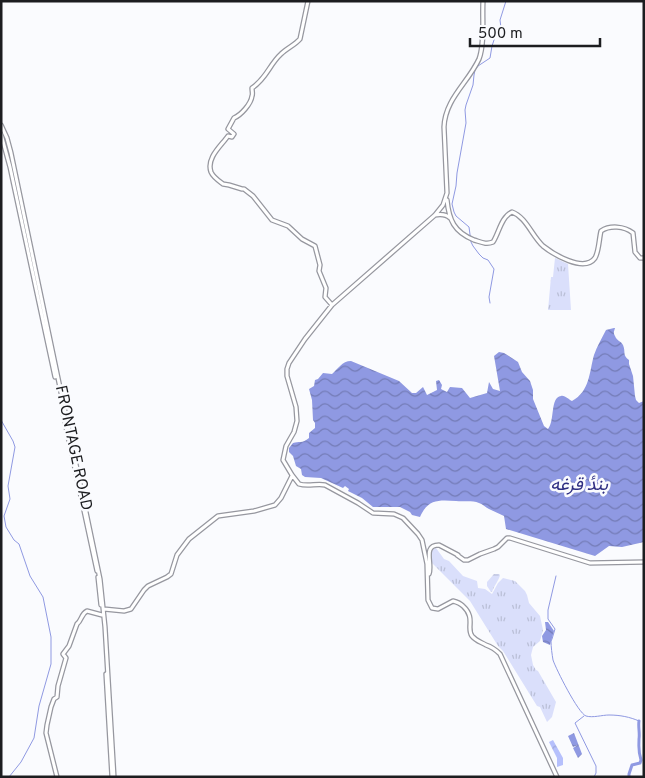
<svg xmlns="http://www.w3.org/2000/svg" width="645" height="778" font-family="Overpass,Vazirmatn,sans-serif">
	<style>
		.grass { fill: url(#grass-tufts) }
		.forest { fill: url(#forest-crowns) }
		.wetland { fill: url(#wetland-marsh) }
		.water { fill: url(#water-waves) }
		.lines { fill: none; stroke-linecap: round; stroke-linejoin: round }
		.stream { stroke: #8f99e2; stroke-width: 1 }
		.river { stroke: #8f99e2; stroke-width: 3 }
		.secondary-casing { stroke: #96979f; stroke-width: 5.5 }
		.secondary { stroke: #fff; stroke-width: 3 }
		.labels { text-anchor: middle; dominant-baseline: central; stroke-width: 5; stroke-linejoin: round; paint-order: stroke }
		.street-label { font-size: 16px; fill: #1c1d20; stroke: #fafbfe }
		.water-label { font-size: 18px; font-style: italic; fill: #2e2e82; stroke: #fafbfe }
	</style>
	<defs>
		<pattern id="grass-tufts" width="24" height="20" patternUnits="userSpaceOnUse" patternTransform="scale(1.25)"><rect width="24" height="20" fill="#dadffb"/><path d="M3 7l-1-3M5 7V3M7 7l1-3M15 17l-1-3M17 17v-4M19 17l1-3" fill="none" stroke="#babfd7"/></pattern>
		<pattern id="forest-crowns" width="20" height="18" patternUnits="userSpaceOnUse" patternTransform="scale(1.25)"><rect width="20" height="18" fill="#b6c0fc"/><path d="M2 6a3 3 0 1 1 6 0M12 15a3 3 0 1 1 6 0" fill="none" stroke="#9ca5d8"/></pattern>
		<pattern id="wetland-marsh" width="20" height="14" patternUnits="userSpaceOnUse" patternTransform="scale(1.25)"><rect width="20" height="14" fill="#dadffb"/><path d="M1 5h8M5 5V1M11 12h8M15 12V8" fill="none" stroke="#babfd7"/></pattern>
		<pattern id="water-waves" width="16" height="10" patternUnits="userSpaceOnUse" patternTransform="scale(1.25)"><rect width="16" height="10" fill="#8f99e2"/><path d="M0 5q4-4 8 0t8 0" fill="none" stroke="#747cb7"/></pattern>
	</defs>
	<rect width="100%" height="100%" fill="#fafbfe"/>
	<path class="grass" d="M555 258 568 264 571 310H548L551 277H553Z
		M436 548 444 559 449 561 463 576 477 581 478 588 485 589 492 594 498 583 503 578 515 581 525 591 527 595 529 603 540 616 543 630 540 641 533 647 531 655 533 665 536 670 538 671 556 702 552 717 547 722 540 707 537 706 503 651 498 646 470 601 432 563 431 553 433 549Z"/>
	<path class="forest" d="M553 740 563 758V765L557 767V758L549 742Z"/>
	<path class="wetland" d="M494 574H499L500 575C499 580 494 586 492 592H491L487 586V582Z"/>
	<path class="water" d="M614 328H615C614 332 613 332 615 336 617 341 621 341 623 345 626 352 622 355 629 360V364L633 376 635 396 636 400 639 403 644 401V542L622 547 609 546 595 556 506 529 504 516C499 514 494 511 489 509 486 508 483 504 479 503 472 500 463 502 456 501 438 500 428 499 420 517L412 515 410 512 400 507H373L362 498 348 491 349 489 345 486 343 488 321 478 305 477 302 475 301 469 296 466 293 456 289 452V448L293 443C299 441 302 444 309 438V433L315 428V423L313 420 312 400 309 389 314 386 315 380 318 379 323 373 332 374C338 369 342 361 351 361L399 381 412 393H416L423 387 427 395 437 390 436 381 439 380 442 385 441 389 447 392 450 387 462 388 470 398 487 393 489 382 493 389 500 391 494 356 499 352 504 353 518 362 522 372 530 381 533 390V399L544 426 548 429C555 421 550 397 561 396 565 395 569 400 572 401 590 391 589 373 594 355 597 346 602 338 606 330Z
		M545 622H548L554 631 550 645 543 642 542 636 546 630Z
		M574 733 582 754 578 758 573 748 578 745 573 747 568 736Z"/>
	<g class="lines">
		<path class="stream" d="M490 303 489 297 494 269 488 260 483 258 479 254 473 246 471 242 469 227 456 216 454 212 452 204 456 186 457 173 466 123 465 110 466 105 473 85 474 75 475 70 478 66 490 58 492 46 496 34 501 28 500 20 506 1
			M1 420 13 441 15 447 8 486 10 499 4 516 6 527 14 540 19 544 30 576 43 597 51 637V664L39 706 34 738 21 762 9 777
			M556 576 548 610V619L555 629 552 639 551 641C551 647 552 654 553 660 556 669 578 713 586 716 593 718 602 715 609 715 620 715 630 717 639 721
			M584 716 575 723 596 766V773L594 777"/>
		<path class="river" d="M629 777V774L632 765 640 763 641 760C638 751 639 748 639 739 640 733 638 727 639 721"/>
		<defs>
			<path id="secondary" d="M308 1 300 39C295 45 287 48 281 54 269 65 267 78 252 88 252 91 253 94 252 96 251 104 241 115 234 118L228 129 234 134 232 137 228 136C221 146 206 158 211 172 213 177 219 181 223 184L229 185 242 189H244L253 196 272 220 288 226 302 239 315 246 320 265 319 271 326 288 325 297 332 305
				M483 1C482 18 485 43 479 59 468 83 445 99 444 127L447 193 443 205 435 215 332 305 305 339 289 363 287 369V376L296 407 297 421 294 432 286 446 283 460 292 475 299 484C308 487 317 483 325 485L358 503 373 513 394 514 403 518 418 534 422 540 427 564 428 600 432 608 438 609 453 601C457 602 460 603 463 606 476 618 466 628 472 636 476 641 481 642 486 645 492 647 496 650 500 654L557 777
				M1 125 7 138 11 153 100 579 105 627 114 777
				M1 134 10 167 55 377
				M447 200C449 220 454 232 474 240 481 242 486 245 493 242 499 233 501 217 512 212 526 217 532 236 543 246 553 254 584 273 595 258 599 251 599 239 601 231 610 225 624 226 633 233L635 252 640 258H644
				M435 215C441 214 446 214 450 218
				M63 413 97 571
				M457 555 464 560H468L480 554 494 549 498 547 507 538H510L590 563 644 562
				M429 574C433 564 422 545 439 545L458 555
				M98 577 101 605
				M104 609 124 611 131 609 144 590 148 586 167 577 171 574 177 555 189 539 218 516 254 511 275 505 281 498 292 476
				M106 674 112 777
				M57 777 46 733 47 725 51 707 54 699 57 697 58 686 66 658 63 654 69 646 77 624C82 620 81 614 87 611L102 615"/>
		</defs>
		<use href="#secondary" class="secondary-casing"/>
		<use href="#secondary" class="secondary"/>
	</g>
	<g class="labels">
		<g class="street-label">
			<text transform="translate(73 448) rotate(78)">FRONTAGE ROAD</text>
		</g>
		<g class="water-label">
			<text x="579" y="485">بندٔ قرغه</text>
		</g>
	</g>
	<rect width="645" height="778" fill="none" stroke="#1c1d20" stroke-width="5"/>
	<path d="M470 38v8h130v-8" fill="none" stroke="#1c1d20" stroke-width="2.5"/>
	<text x="478" y="38" font-size="15" fill="#1c1d20" stroke="#fafbfe" stroke-width="4" paint-order="stroke">500 m</text>
</svg>
